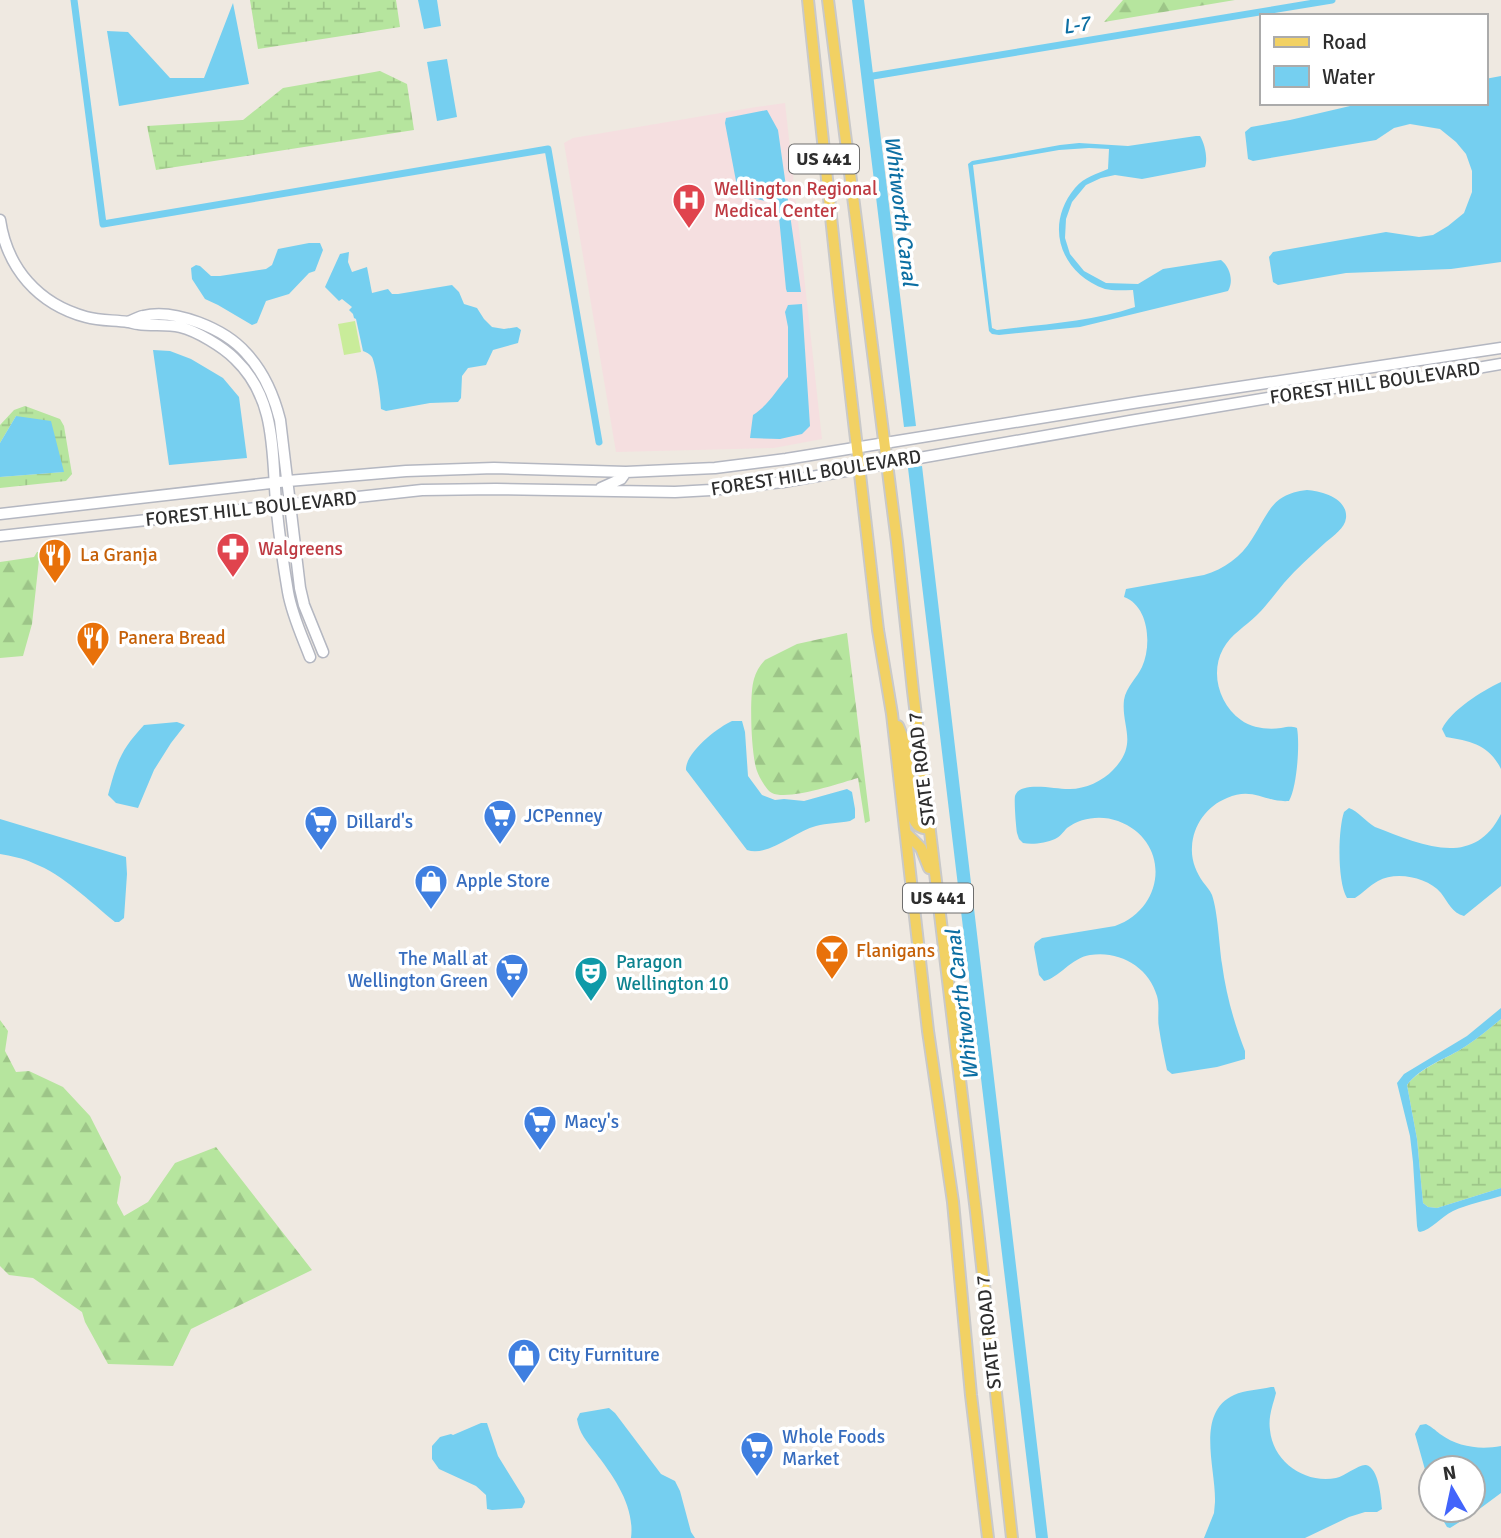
<svg xmlns="http://www.w3.org/2000/svg" width="1501" height="1538" font-family="Signika,sans-serif">
	<style>
		.medical { fill: #f5dfe0 }
		.forest { fill: url(#forest-firs) }
		.wetland { fill: url(#wetland-marsh) }
		.pitch { fill: #c9ec9a }
		.water { fill: #75cff0; fill-rule: evenodd }
		.lines { fill: none; stroke-linecap: round; stroke-linejoin: round }
		.canal { stroke: #75cff0; stroke-width: 7 }
		.secondary-casing { stroke: #b4b7c1; stroke-width: 13 }
		.primary-casing { stroke: #c9c9c9; stroke-width: 14 }
		.secondary { stroke: #fff; stroke-width: 10 }
		.primary { stroke: #f2d163; stroke-width: 10 }
		.labels { text-anchor: middle; dominant-baseline: central; stroke-width: 7; stroke-linejoin: round; paint-order: stroke }
		.shield { fill: #fff; stroke: #6d6d6d; stroke-width: 2 }
		.shield-label { font-size: 18px; font-weight: bold; fill: #2e2e2e }
		.health-label { font-size: 19px; fill: #be3a42; stroke: #fff; text-anchor: start }
		.street-label { font-size: 19px; fill: #2e2e2e; stroke: #fff }
		.food-label { font-size: 19px; fill: #c56008; stroke: #fff; text-anchor: start }
		.shop-label { font-size: 19px; fill: #366cbe; stroke: #fff; text-anchor: start }
		.culture-label { font-size: 19px; fill: #0d838f; stroke: #fff; text-anchor: start }
		.water-label { font-size: 21px; font-style: italic; fill: #0d6fa3; stroke: #fff }
	</style>
	<defs>
		<pattern id="forest-firs" width="22" height="20" patternUnits="userSpaceOnUse" patternTransform="scale(1.75)"><rect width="22" height="20" fill="#b6e59e"/><path d="M5 1l3.5 6h-7zM16 11l3.5 6h-7z" fill="#9dc588"/></pattern>
		<pattern id="wetland-marsh" width="20" height="14" patternUnits="userSpaceOnUse" patternTransform="scale(1.75)"><rect width="20" height="14" fill="#b6e59e"/><path d="M1 5h8M5 5V1M11 12h8M15 12V8" fill="none" stroke="#9dc588"/></pattern>
	</defs>
	<rect width="100%" height="100%" fill="#efe9e1"/>
	<path class="medical" d="M785 103 822 439 774 448 616 452 564 143 573 138 756 107Z"/>
	<path class="forest" d="M1123 0H1235L1104 22Z
		M58 550 59 557 39 560 32 624 23 656 0 658V562L34 557 37 552Z
		M847 633 870 821 865 823 858 778C840 783 788 801 772 793 767 791 759 777 757 771 751 755 749 695 754 679 756 672 760 665 765 660L797 644Z
		M0 1020 8 1031 5 1051 16 1072 29 1071 63 1087 90 1116 121 1177 117 1203 124 1216 148 1202 175 1163 216 1147 312 1270 191 1329 173 1366 108 1364 85 1322 82 1312 33 1278 9 1275 0 1266Z"/>
	<path class="wetland" d="M250 0H396L400 27 258 49Z
		M380 71 407 84 414 130 156 170 147 126 243 120 283 88Z
		M25 406 60 419 64 426 72 474 66 481 0 488V477L63 472 16 416 0 443V425L14 410Z
		M1501 1019V1188L1437 1208 1428 1207 1423 1203 1417 1139 1407 1085C1422 1066 1447 1059 1466 1046 1478 1038 1490 1028 1501 1019Z"/>
	<path class="pitch" d="M355 321 361 352 344 355 338 324Z"/>
	<path class="water" d="M418 0H437L441 26 424 29Z
		M852 0H864L916 426 904 427Z
		M233 3 249 84 119 106 107 31 128 32 170 78H204Z
		M447 59 457 117 437 121 427 62Z
		M1501 76V262L1451 269 1346 273 1278 285 1273 282 1269 257 1273 252 1386 232 1419 237 1433 235 1448 226 1464 213 1472 192V171L1466 154 1456 142 1440 129 1410 124 1394 128 1376 140 1253 161 1248 159 1245 132 1251 127 1290 120 1363 103H1485V79Z
		M767 110 778 130 801 292H787L786 289 778 207 773 203 745 196 736 181 725 123 726 118Z
		M1196 136H1200C1205 144 1208 159 1205 167L1142 179 1115 175 1101 178 1086 185 1072 202 1066 219 1065 238 1070 254 1084 271 1106 283 1138 284 1163 269 1221 260C1230 267 1234 281 1228 291L1080 327 999 335 992 334 989 331 969 172 968 164 972 161 1060 145 1079 143 1128 146ZM1089 148 1109 149 1108 169C1097 174 1084 177 1075 188 1044 225 1060 273 1105 289 1113 291 1124 290 1133 290L1135 307C1091 322 1043 324 997 330L992 328 973 165 1059 150Z
		M309 243H320L323 250 315 271 309 273 289 294 266 301 257 323 252 325 218 305 205 299 192 279 191 268 196 265 200 266 211 276H220L266 269 272 265 278 249Z
		M349 252 348 262 352 272 367 267 372 293 388 289 392 294H398L452 285 459 292 464 304 477 308 484 319 492 327 504 329 517 327 521 330 518 343 493 350 486 365 468 368 462 376 461 398 458 402 430 403 386 411 381 409C381 400 376 365 372 357 370 354 366 352 363 351L356 319 354 318 353 314 349 310 352 307 342 299 339 301 325 287 340 254Z
		M802 304 810 426 802 434 780 439 750 438 753 415C769 405 776 390 788 377V327L785 312 788 305Z
		M153 350 170 351 191 359 223 378 239 397 247 458 169 465Z
		M16 416 51 421 64 472 0 477V443Z
		M922 466 1048 1538H1036L908 468Z
		M1307 490C1321 491 1348 498 1346 518 1345 528 1333 536 1326 542 1312 555 1297 568 1284 583 1275 594 1267 605 1257 615 1245 627 1231 634 1223 649 1210 673 1219 704 1241 720 1252 728 1268 730 1281 728 1288 727 1290 726 1297 728 1300 744 1297 787 1289 801 1266 803 1253 786 1227 798 1207 806 1193 825 1192 847 1191 860 1196 872 1203 882 1206 886 1210 890 1212 895 1218 913 1219 944 1222 964 1226 994 1234 1023 1245 1051V1059L1217 1067 1172 1074 1167 1070C1164 1056 1161 1042 1159 1028 1157 1018 1160 1006 1157 996 1149 967 1119 950 1090 955 1071 958 1059 978 1044 981L1039 975 1034 947 1035 943 1042 938 1115 926C1166 908 1171 841 1118 821 1102 815 1081 817 1067 828 1063 832 1060 837 1055 839 1046 843 1032 845 1023 843L1019 839 1017 833C1016 827 1014 802 1015 796 1020 780 1058 790 1070 789 1085 789 1103 781 1113 770 1139 743 1121 727 1124 700 1126 687 1137 678 1142 667 1152 645 1149 606 1124 597L1126 589 1204 575C1224 569 1241 557 1252 539 1269 513 1271 494 1307 490Z
		M1501 682V769C1489 745 1471 741 1446 737L1442 729C1451 710 1482 691 1501 682Z
		M732 721H742L745 732 748 776 762 795 775 800 784 799 804 801 847 789 852 792 855 809V818L850 821C839 823 827 823 816 826 795 831 769 857 747 850L686 770C685 753 718 727 732 721Z
		M177 722 185 725 171 743 154 770 138 808 116 803 108 795C117 762 120 751 144 725Z
		M1349 808C1358 811 1366 822 1375 827 1420 844 1473 870 1501 814V886L1464 916C1452 913 1448 902 1441 893 1427 877 1396 871 1378 881 1369 886 1363 893 1355 898H1347C1337 881 1338 830 1344 812Z
		M0 819 126 857 127 874 124 918 119 922H115C89 901 64 875 33 863 23 858 11 856 0 854Z
		M1501 1008V1019C1490 1028 1478 1038 1466 1046 1447 1059 1421 1066 1407 1085L1417 1139 1423 1203 1428 1207 1437 1208 1501 1188V1196C1485 1201 1468 1204 1453 1211 1441 1217 1431 1230 1420 1232L1418 1231 1417 1226 1413 1162 1410 1136 1397 1083 1404 1074 1467 1036Z
		M1271 1387H1274L1276 1393C1273 1405 1268 1416 1270 1430 1273 1462 1305 1484 1336 1478 1345 1476 1359 1464 1366 1465 1379 1468 1381 1498 1382 1509L1377 1512H1365L1349 1517 1305 1538H1204L1214 1513 1215 1502C1216 1468 1195 1413 1234 1395 1245 1390 1259 1390 1271 1387Z
		M609 1408 615 1413 661 1474 675 1481 680 1491 691 1532 695 1538H631C635 1506 614 1477 595 1452 587 1442 579 1433 577 1419L580 1413Z
		M481 1423H487L498 1456 524 1498 525 1502 522 1508 492 1510 487 1509 486 1495 476 1486 439 1469 432 1459V1446L440 1437 451 1434 453 1435Z
		M1426 1424C1432 1427 1435 1430 1440 1434 1458 1447 1480 1450 1501 1446V1493L1474 1513 1450 1528 1447 1527 1437 1510H1473V1468H1431V1491L1415 1434 1420 1425Z"/>
	<g class="lines">
		<path class="canal" d="M74 0 103 224 548 149 599 442
			M867 77 1332 0"/>
		<defs>
			<path id="secondary" d="M0 220C7 268 38 304 86 317 100 321 113 320 128 322 131 322 134 324 138 324 152 326 167 324 180 327 197 331 223 347 235 359 276 398 272 451 276 503 279 533 283 563 288 592 292 615 302 636 310 657
				M128 322C133 320 138 317 143 316 175 308 225 329 246 353 263 371 274 396 280 420L300 588 304 605 323 652
				M601 488 621 479 626 472
				M0 514 288 481 406 471 494 468 626 472 715 468 786 459 1139 402 1501 348
				M0 536 422 490 496 489 675 492 711 490 783 482 1130 421 1310 391 1437 375 1501 364"/>
			<path id="primary" d="M808 0 839 292 878 630 892 714 928 1031 953 1202 971 1395 988 1538
				M828 0 897 542 913 691 976 1212 1012 1538
				M898 726 905 743 913 817C916 826 920 828 929 829
				M907 834 921 848 929 868"/>
		</defs>
		<use href="#secondary" class="secondary-casing"/>
		<use href="#primary" class="primary-casing"/>
		<use href="#secondary" class="secondary"/>
		<use href="#primary" class="primary"/>
	</g>
	<defs>
		<symbol id="hospital-pin" viewBox="-11 -11 22 30"><path d="M0 17L-7.5 6A9.5 9.5 0 1 1 7.5 6Z" fill="#e0444e" stroke="#fff"/><path d="M-5-5h3v3.5h4V-5h3V5h-3V1.5h-4V5h-3Z" fill="#fff"/></symbol>
		<symbol id="pharmacy-pin" viewBox="-11 -11 22 30"><path d="M0 17L-7.5 6A9.5 9.5 0 1 1 7.5 6Z" fill="#e0444e" stroke="#fff"/><path d="M-2-6h4v4h4v4h-4v4h-4v-4h-4v-4h4Z" fill="#fff"/></symbol>
		<symbol id="restaurant-pin" viewBox="-11 -11 22 30"><path d="M0 17L-7.5 6A9.5 9.5 0 1 1 7.5 6Z" fill="#e8710a" stroke="#fff"/><path d="M-5-6h1v4h1v-4h1v4h1v-4h1v5L-1.5 .5V6h-2V.5L-5-1ZM5-6V6H3V1.5H1.5Q1.5-4 5-6Z" fill="#fff"/></symbol>
		<symbol id="supermarket-pin" viewBox="-11 -11 22 30"><path d="M0 17L-7.5 6A9.5 9.5 0 1 1 7.5 6Z" fill="#3f7fe0" stroke="#fff"/><path d="M-6-5.5h2.5l.6 2H6L4.5 2H-2.5L-4.4-4H-6ZM-1.5 3.2a1.3 1.3 0 1 0 .1 0ZM3 3.2a1.3 1.3 0 1 0 .1 0Z" fill="#fff"/></symbol>
		<symbol id="shop-pin" viewBox="-11 -11 22 30"><path d="M0 17L-7.5 6A9.5 9.5 0 1 1 7.5 6Z" fill="#3f7fe0" stroke="#fff"/><path d="M-5-2.5h2.3a2.7 3.5 0 0 1 5.4 0H5L5.5 6h-11ZM-1.5-2.5h3a1.5 2.3 0 0 0-3 0Z" fill="#fff"/></symbol>
		<symbol id="bar-pin" viewBox="-11 -11 22 30"><path d="M0 17L-7.5 6A9.5 9.5 0 1 1 7.5 6Z" fill="#e8710a" stroke="#fff"/><path d="M-6-5H6L.8 .8V4.5H3.5V6h-7V4.5H-.8V.8Z" fill="#fff"/></symbol>
		<symbol id="theatre-pin" viewBox="-11 -11 22 30"><path d="M0 17L-7.5 6A9.5 9.5 0 1 1 7.5 6Z" fill="#0f9aa8" stroke="#fff"/><path d="M-5-5.5Q0-4 5-5.5V0Q5 5 0 6Q-5 5-5 0ZM-3.3-2.5H-1v1.5H-3.3ZM1-2.5H3.3v1.5H1ZM-2.8 1Q0 5.5 2.8 1Z" fill="#fff"/></symbol>
	</defs>
	<g fill-rule="evenodd">
		<use href="#hospital-pin" x="670" y="181" width="38" height="52"/>
		<use href="#pharmacy-pin" x="214" y="530" width="38" height="52"/>
		<use href="#restaurant-pin" x="36" y="536" width="38" height="52"/>
		<use href="#restaurant-pin" x="74" y="619" width="38" height="52"/>
		<use href="#supermarket-pin" x="481" y="797" width="38" height="52"/>
		<use href="#supermarket-pin" x="302" y="803" width="38" height="52"/>
		<use href="#shop-pin" x="412" y="862" width="38" height="52"/>
		<use href="#bar-pin" x="813" y="932" width="38" height="52"/>
		<use href="#supermarket-pin" x="493" y="951" width="38" height="52"/>
		<use href="#theatre-pin" x="572" y="954" width="38" height="52"/>
		<use href="#supermarket-pin" x="521" y="1103" width="38" height="52"/>
		<use href="#shop-pin" x="505" y="1336" width="38" height="52"/>
		<use href="#supermarket-pin" x="738" y="1429" width="38" height="52"/>
	</g>
	<g class="labels">
		<g class="shield">
			<rect x="789" y="144.5" width="70" height="29" rx="5"/>
			<rect x="903" y="883.5" width="70" height="29" rx="5"/>
		</g>
		<g class="shield-label">
			<text x="824" y="159">US 441</text>
			<text x="938" y="898">US 441</text>
		</g>
		<g class="health-label">
			<text x="714" y="189">Wellington Regional<tspan x="714" dy="22">Medical Center</tspan></text>
			<text x="258" y="549">Walgreens</text>
		</g>
		<g class="street-label">
			<text transform="translate(1375 383) rotate(-8)">FOREST HILL BOULEVARD</text>
			<text transform="translate(816 473) rotate(-9)">FOREST HILL BOULEVARD</text>
			<text transform="translate(251 509) rotate(-6)">FOREST HILL BOULEVARD</text>
			<text transform="translate(922 769) rotate(-97)">STATE ROAD 7</text>
			<text transform="translate(989 1332) rotate(-96)">STATE ROAD 7</text>
		</g>
		<g class="food-label">
			<text x="80" y="555">La Granja</text>
			<text x="118" y="638">Panera Bread</text>
			<text x="856" y="951">Flanigans</text>
		</g>
		<g class="shop-label">
			<text x="524" y="816">JCPenney</text>
			<text x="346" y="822">Dillard's</text>
			<text x="456" y="881">Apple Store</text>
			<text x="488" y="959" text-anchor="end">The Mall at<tspan x="488" dy="22">Wellington Green</tspan></text>
			<text x="564" y="1122">Macy's</text>
			<text x="548" y="1355">City Furniture</text>
			<text x="782" y="1437">Whole Foods<tspan x="782" dy="22">Market</tspan></text>
		</g>
		<g class="culture-label">
			<text x="616" y="962">Paragon<tspan x="616" dy="22">Wellington 10</tspan></text>
		</g>
		<g class="water-label">
			<text transform="translate(1076 25) rotate(-9)">L-7</text>
			<text transform="translate(901 211) rotate(83)">Whitworth Canal</text>
			<text transform="translate(962 1005) rotate(-97)">Whitworth Canal</text>
		</g>
	</g>
	<rect x="1260" y="14" width="228" height="91" fill="#ffffff" stroke="#ababab" stroke-width="2"/>
	<rect x="1274" y="37" width="35" height="10" fill="#f2d163" stroke="#ababab" stroke-width="2"/>
	<text x="1322" y="49" font-size="21" fill="#2e2e2e">Road</text>
	<rect x="1274" y="66" width="35" height="21" fill="#75cff0" stroke="#ababab" stroke-width="2"/>
	<text x="1322" y="84" font-size="21" fill="#2e2e2e">Water</text>
	<g transform="translate(1452 1489) rotate(351)"><circle r="33" fill="#ffffff" stroke="#ababab" stroke-width="2"/>
	<path d="M0-5L12 26L0 18L-12 26Z" fill="#4264fb"/>
	<text y="-10" font-size="19" font-weight="bold" text-anchor="middle" fill="#2e2e2e">N</text>
	</g>
</svg>
